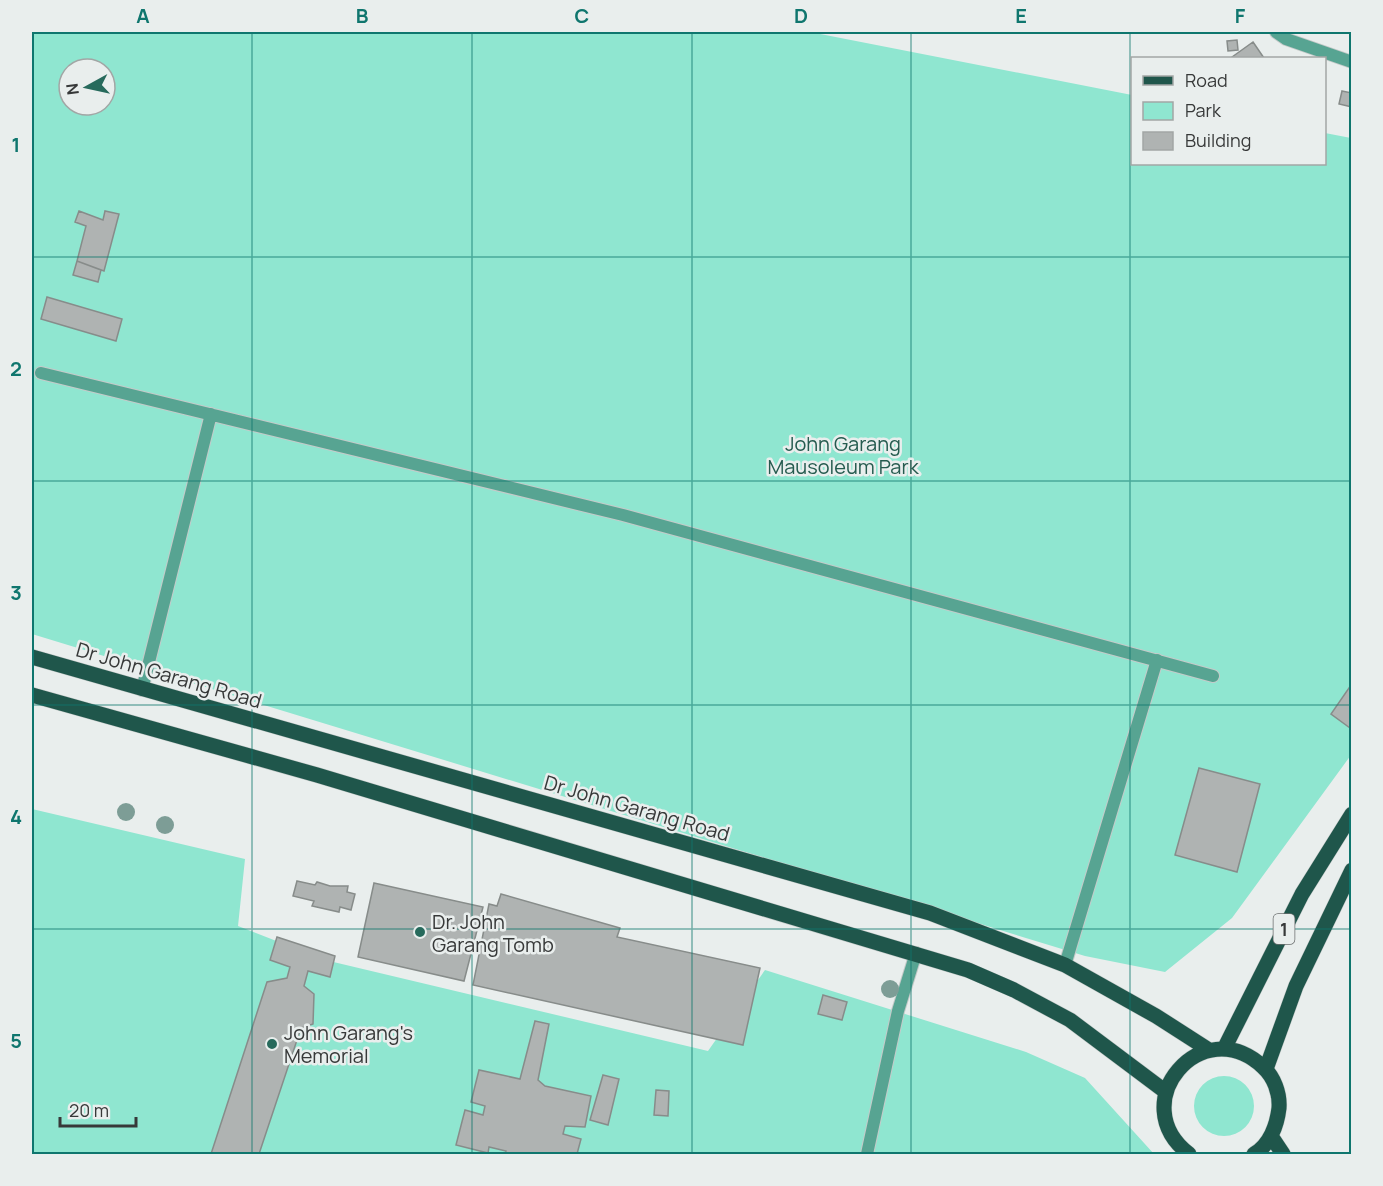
<svg xmlns="http://www.w3.org/2000/svg" width="1383" height="1186" font-family="Manrope,sans-serif">
	<style>
		.green { fill: #8fe6d0; fill-rule: evenodd }
		.building { fill: #afb3b2; stroke: #878c8a; stroke-width: 1.5 }
		.lines { fill: none; stroke-linecap: round; stroke-linejoin: round }
		.lane-casing { stroke: #c5cac9; stroke-width: 14 }
		.primary-casing { stroke: #c5cac9; stroke-width: 16 }
		.lane { stroke: #57a492; stroke-width: 12 }
		.primary { stroke: #1f564b; stroke-width: 15 }
		.tree { fill: #7d9d96 }
		.grid { fill: none; stroke: #0f766e; stroke-width: 1.5; stroke-opacity: 0.55 }
		.poi-dot { fill: #276a5c; stroke: #e9eeed; stroke-width: 2 }
		.labels { text-anchor: middle; dominant-baseline: central; stroke-width: 5; stroke-linejoin: round; paint-order: stroke }
		.shield { fill: #e9eeed; stroke: #6c6f6f; stroke-width: 1.5 }
		.shield-label { font-size: 18px; font-weight: bold; fill: #373939 }
		.park-label { font-size: 20px; fill: #255b4f; stroke: #e9eeed }
		.street-label { font-size: 20px; fill: #373939; stroke: #e9eeed }
		.poi-label { font-size: 20px; fill: #373939; stroke: #e9eeed; text-anchor: start }
		.neatline { fill: none; stroke: #0f766e; stroke-width: 2 }
		.grid-label { font-size: 20px; text-anchor: middle; font-weight: bold; fill: #0f766e }
	</style>
	<rect width="100%" height="100%" fill="#e9eeed"/>
	<path class="green" d="M32 32H810L1132 95V164H1324L1325 133 1351 138V755L1232 918 1165 972 1085 956 32 634ZM69 69H105V105H69Z
		M32 809 245 859 238 926 325 960 708 1051 765 970 1026 1052 1085 1078 1154 1154H32Z
		M1194 1106a30 30 0 1 1 60 0a30 30 0 1 1-60 0Z"/>
	<path class="building" d="M1237 40 1238 50 1228 51 1227 41Z
		M1253 42 1264 58H1233L1232 57Z
		M1342 91 1352 93V107L1339 104Z
		M79 211 103 220 105 211 119 214 104 271 77 261 86 226 75 222Z
		M77 261 101 270 98 282 73 275Z
		M47 297 122 319 116 341 41 319Z
		M1351 685 1352 725 1350 728 1331 714Z
		M1199 768 1260 784 1237 872 1175 855Z
		M297 881 315 885 317 882 330 886H348L347 892 355 894 351 910 340 907 339 912 312 906 314 901 293 896Z
		M374 883 483 907 464 981 358 957Z
		M501 894 620 928 617 937 760 968 743 1045 473 985 489 904 497 906Z
		M277 937 335 956 330 977 308 971 304 986 314 994 313 1024 301 1028 259 1154H211L267 982 287 978 290 967 270 960Z
		M823 995 847 1002 842 1020 818 1014Z
		M535 1021 549 1024 538 1080 545 1086 591 1096 585 1127 565 1126 563 1134 581 1139 577 1154H505L506 1151 489 1147 488 1153 456 1145 465 1110 483 1115 485 1106 471 1102 479 1070 520 1079Z
		M603 1075 619 1079 608 1125 590 1120Z
		M656 1090 669 1091 668 1116 654 1115Z"/>
	<g class="lines">
		<defs>
			<path id="lane" d="M1276 32 1286 39 1352 62
				M41 373 623 515 1213 676
				M142 690 211 414
				M1065 965 1157 660
				M867 1154 898 1011 916 953"/>
			<path id="primary" d="M32 657 930 913 1065 965 1156 1016 1209 1050
				M32 695 317 775 968 970 1014 990 1070 1020 1166 1092
				M1224 1049 1302 894 1352 814
				M1266 1069 1296 986 1352 870
				M1271 1136 1283 1154
				M1189 1154C1123 1103 1202 1010 1263 1067 1274 1077 1280 1093 1279 1108 1277 1125 1270 1145 1254 1154"/>
		</defs>
		<use href="#lane" class="lane-casing"/>
		<use href="#primary" class="primary-casing"/>
		<use href="#lane" class="lane"/>
		<use href="#primary" class="primary"/>
	</g>
	<g class="tree">
		<circle cx="126" cy="812" r="9"/>
		<circle cx="165" cy="825" r="9"/>
		<circle cx="890" cy="989" r="9"/>
	</g>
	<path class="grid" d="M252 32V1154M472 32V1154M692 32V1154M911 32V1154M1130 32V1154M32 257H1352M32 481H1352M32 705H1352M32 929H1352"/>
	<g class="poi-dot">
		<circle cx="420" cy="932" r="6"/>
		<circle cx="272" cy="1044" r="6"/>
	</g>
	<g class="labels">
		<rect class="shield" x="1273.5" y="914" width="21" height="30" rx="4.5"/>
		<g class="shield-label">
			<text x="1284" y="929">1</text>
		</g>
		<g class="park-label">
			<text x="843" y="443">John Garang<tspan x="843" dy="23">Mausoleum Park</tspan></text>
		</g>
		<g class="street-label">
			<text transform="translate(169 675) rotate(16)">Dr John Garang Road</text>
			<text transform="translate(637 808) rotate(16)">Dr John Garang Road</text>
		</g>
		<g class="poi-label">
			<text x="432" y="921">Dr. John<tspan x="432" dy="23">Garang Tomb</tspan></text>
			<text x="284" y="1032">John Garang's<tspan x="284" dy="23">Memorial</tspan></text>
		</g>
	</g>
	<rect width="1383" height="1186" fill="none" stroke="#e9eeed" stroke-width="66"/>
	<rect x="1131" y="57" width="195" height="108" fill="#e9eeed" stroke="#a2a6a5" stroke-width="1.5"/>
	<rect x="1143" y="76" width="30" height="9" fill="#1f564b" stroke="#a2a6a5" stroke-width="1.5"/>
	<text x="1185" y="87" font-size="18" fill="#373939">Road</text>
	<rect x="1143" y="102" width="30" height="18" fill="#8fe6d0" stroke="#a2a6a5" stroke-width="1.5"/>
	<text x="1185" y="117" font-size="18" fill="#373939">Park</text>
	<rect x="1143" y="132" width="30" height="18" fill="#afb3b2" stroke="#a2a6a5" stroke-width="1.5"/>
	<text x="1185" y="147" font-size="18" fill="#373939">Building</text>
	<g transform="translate(87 87) rotate(262)"><circle r="28" fill="#e9eeed" stroke="#a2a6a5" stroke-width="1.5"/>
	<path d="M0-4.5L10 22L0 15L-10 22Z" fill="#276a5c"/>
	<text y="-9" font-size="16" font-weight="bold" text-anchor="middle" fill="#373939">N</text>
	</g>
	<path d="M60 1117v9h76v-9" fill="none" stroke="#373939" stroke-width="3"/>
	<text x="69" y="1117" font-size="18" fill="#373939" stroke="#e9eeed" stroke-width="4.5" paint-order="stroke">20 m</text>
	<rect x="33" y="33" width="1317" height="1120" class="neatline"/>
	<g class="grid-label">
		<text x="143" y="23">A</text>
		<text x="362" y="23">B</text>
		<text x="582" y="23">C</text>
		<text x="801" y="23">D</text>
		<text x="1021" y="23">E</text>
		<text x="1240" y="23">F</text>
		<text x="16" y="152">1</text>
		<text x="16" y="376">2</text>
		<text x="16" y="600">3</text>
		<text x="16" y="824">4</text>
		<text x="16" y="1048">5</text>
	</g>
</svg>
